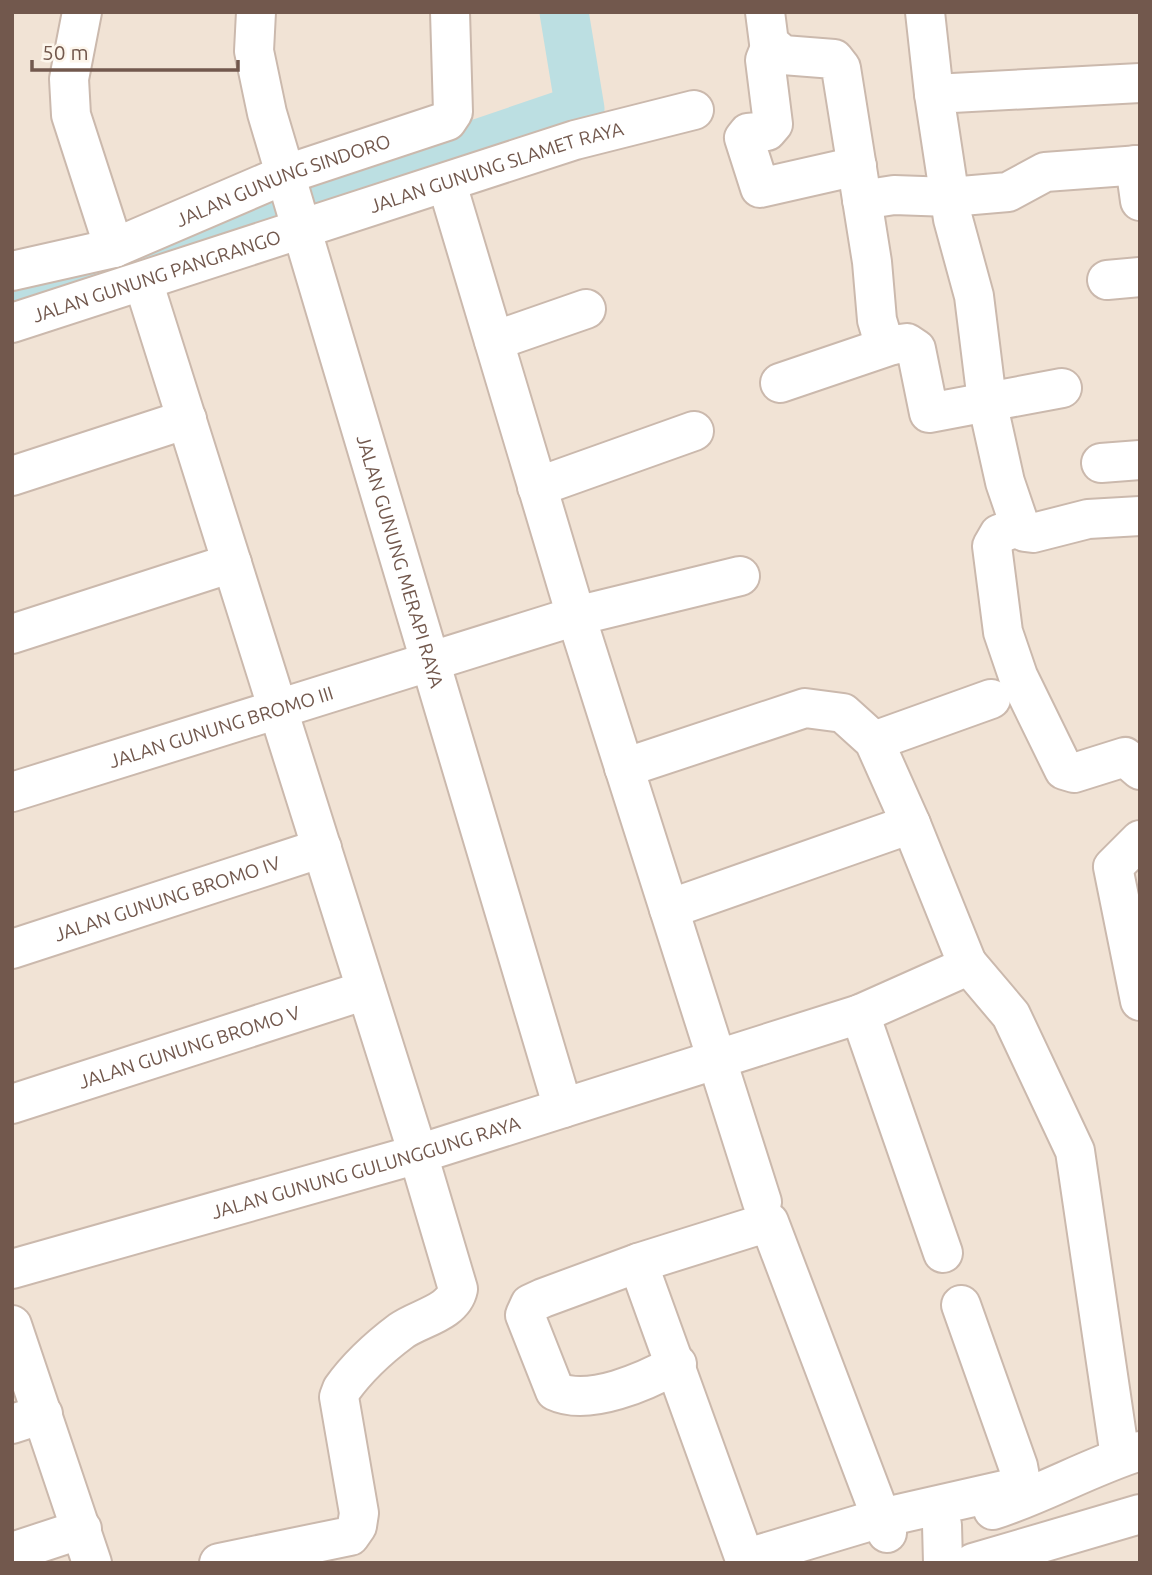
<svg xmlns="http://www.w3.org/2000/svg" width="1152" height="1575" font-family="Ubuntu,sans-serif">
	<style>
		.residential { fill: #f1e3d5 }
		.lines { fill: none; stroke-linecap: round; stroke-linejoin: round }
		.river { stroke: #bcdfe2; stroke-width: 49 }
		.minor-casing { stroke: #cbb9ad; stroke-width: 42 }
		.minor { stroke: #fff; stroke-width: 38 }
		.labels { text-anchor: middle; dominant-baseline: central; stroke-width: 5; stroke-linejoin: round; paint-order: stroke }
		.street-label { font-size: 19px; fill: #72584d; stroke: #fdf6ec }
	</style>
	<rect width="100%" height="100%" fill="#faf2e6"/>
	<path class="residential" d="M12 12H1140V1563H12Z"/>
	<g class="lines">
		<path class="river" d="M12 295 277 212 580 109 564 12"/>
		<defs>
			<g id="minor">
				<path d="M82 12 69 79 71 115 114 248"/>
				<path id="s1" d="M256 12 254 51 267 113 563 1108"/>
				<path d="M765 12 769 43 783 55 834 59 841 68 872 262 877 320 883 340 892 345 907 343 916 349 929 413 1062 388"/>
				<path d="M925 12 934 94"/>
				<path d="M771 45 765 60 773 124 767 131 748 133 744 138 760 188 857 166"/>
				<path d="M1140 83 934 94 953 219 974 296 987 401 1005 482 1020 526 1025 532 1033 533 1088 519 1140 516"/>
				<path d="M1135 165 1140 201"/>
				<path d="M862 200 894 195 950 197 1008 192 1045 172 1140 165"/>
				<path id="s2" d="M12 271 114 248 284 175 447 121 453 112 450 12"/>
				<path d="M1107 280 1140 277"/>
				<path d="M143 281 418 1154 458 1289C453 1313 419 1318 401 1331 381 1346 357 1368 342 1389L339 1397 359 1513 357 1526 350 1536 219 1563"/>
				<path id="s3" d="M12 323 575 140 694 110"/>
				<path d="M494 341 586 309"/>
				<path d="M780 383 892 345"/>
				<path d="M1101 463 1140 460"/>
				<path d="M12 476 187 419"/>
				<path d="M537 487 694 431"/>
				<path d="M1020 526 999 534 992 546 1003 632 1018 676 1064 770 1074 773 1125 757 1140 770"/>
				<path d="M740 576 576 616 762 1202"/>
				<path d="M12 634 232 563"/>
				<path d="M874 741 991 699"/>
				<path id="s4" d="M12 792 576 616 447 184"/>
				<path d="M1140 840 1113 867 1140 1001"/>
				<path d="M669 909 911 824"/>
				<path id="s5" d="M12 949 322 848"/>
				<path d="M967 963 1011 1015 1075 1151 1120 1457"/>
				<path d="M860 1014 943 1253"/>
				<path id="s6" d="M12 1104 366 990"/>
				<path d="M638 1263 743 1554 754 1556 881 1518 1013 1488 1020 1477 1018 1466 961 1305"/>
				<path id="s7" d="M12 1269 418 1154 860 1014 961 969 967 963 911 824 874 741 843 713 805 708 624 768"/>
				<path d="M12 1325 92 1563"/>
				<path d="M677 1364C646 1381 589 1407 555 1391L525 1315 530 1304 543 1298 638 1263 769 1222 887 1533"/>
				<path d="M12 1424 43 1414"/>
				<path d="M993 1510C1043 1494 1089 1467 1140 1451"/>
				<path d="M942 1525 943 1563"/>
				<path d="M12 1552 82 1529"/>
				<path d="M973 1563 1140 1514"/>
			</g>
		</defs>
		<use href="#minor" class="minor-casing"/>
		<use href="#minor" class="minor"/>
	</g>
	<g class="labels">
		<g class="street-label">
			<text stroke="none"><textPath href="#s3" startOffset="509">JALAN GUNUNG SLAMET RAYA</textPath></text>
			<text stroke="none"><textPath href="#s2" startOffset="287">JALAN GUNUNG SINDORO</textPath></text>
			<text stroke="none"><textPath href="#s3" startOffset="152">JALAN GUNUNG PANGRANGO</textPath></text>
			<text stroke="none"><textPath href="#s1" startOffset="570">JALAN GUNUNG MERAPI RAYA</textPath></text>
			<text stroke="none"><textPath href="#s4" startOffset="219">JALAN GUNUNG BROMO III</textPath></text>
			<text stroke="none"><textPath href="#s5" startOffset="163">JALAN GUNUNG BROMO IV</textPath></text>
			<text stroke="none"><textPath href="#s6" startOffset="186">JALAN GUNUNG BROMO V</textPath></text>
			<text stroke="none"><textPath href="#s7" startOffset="368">JALAN GUNUNG GULUNGGUNG RAYA</textPath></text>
		</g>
	</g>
	<rect width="1152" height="1575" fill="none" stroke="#72584d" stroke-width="28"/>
	<path d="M32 60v10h206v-10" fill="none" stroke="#72584d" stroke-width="3.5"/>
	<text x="42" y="60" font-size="21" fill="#72584d" stroke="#fdf6ec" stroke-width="5" paint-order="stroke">50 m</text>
</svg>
